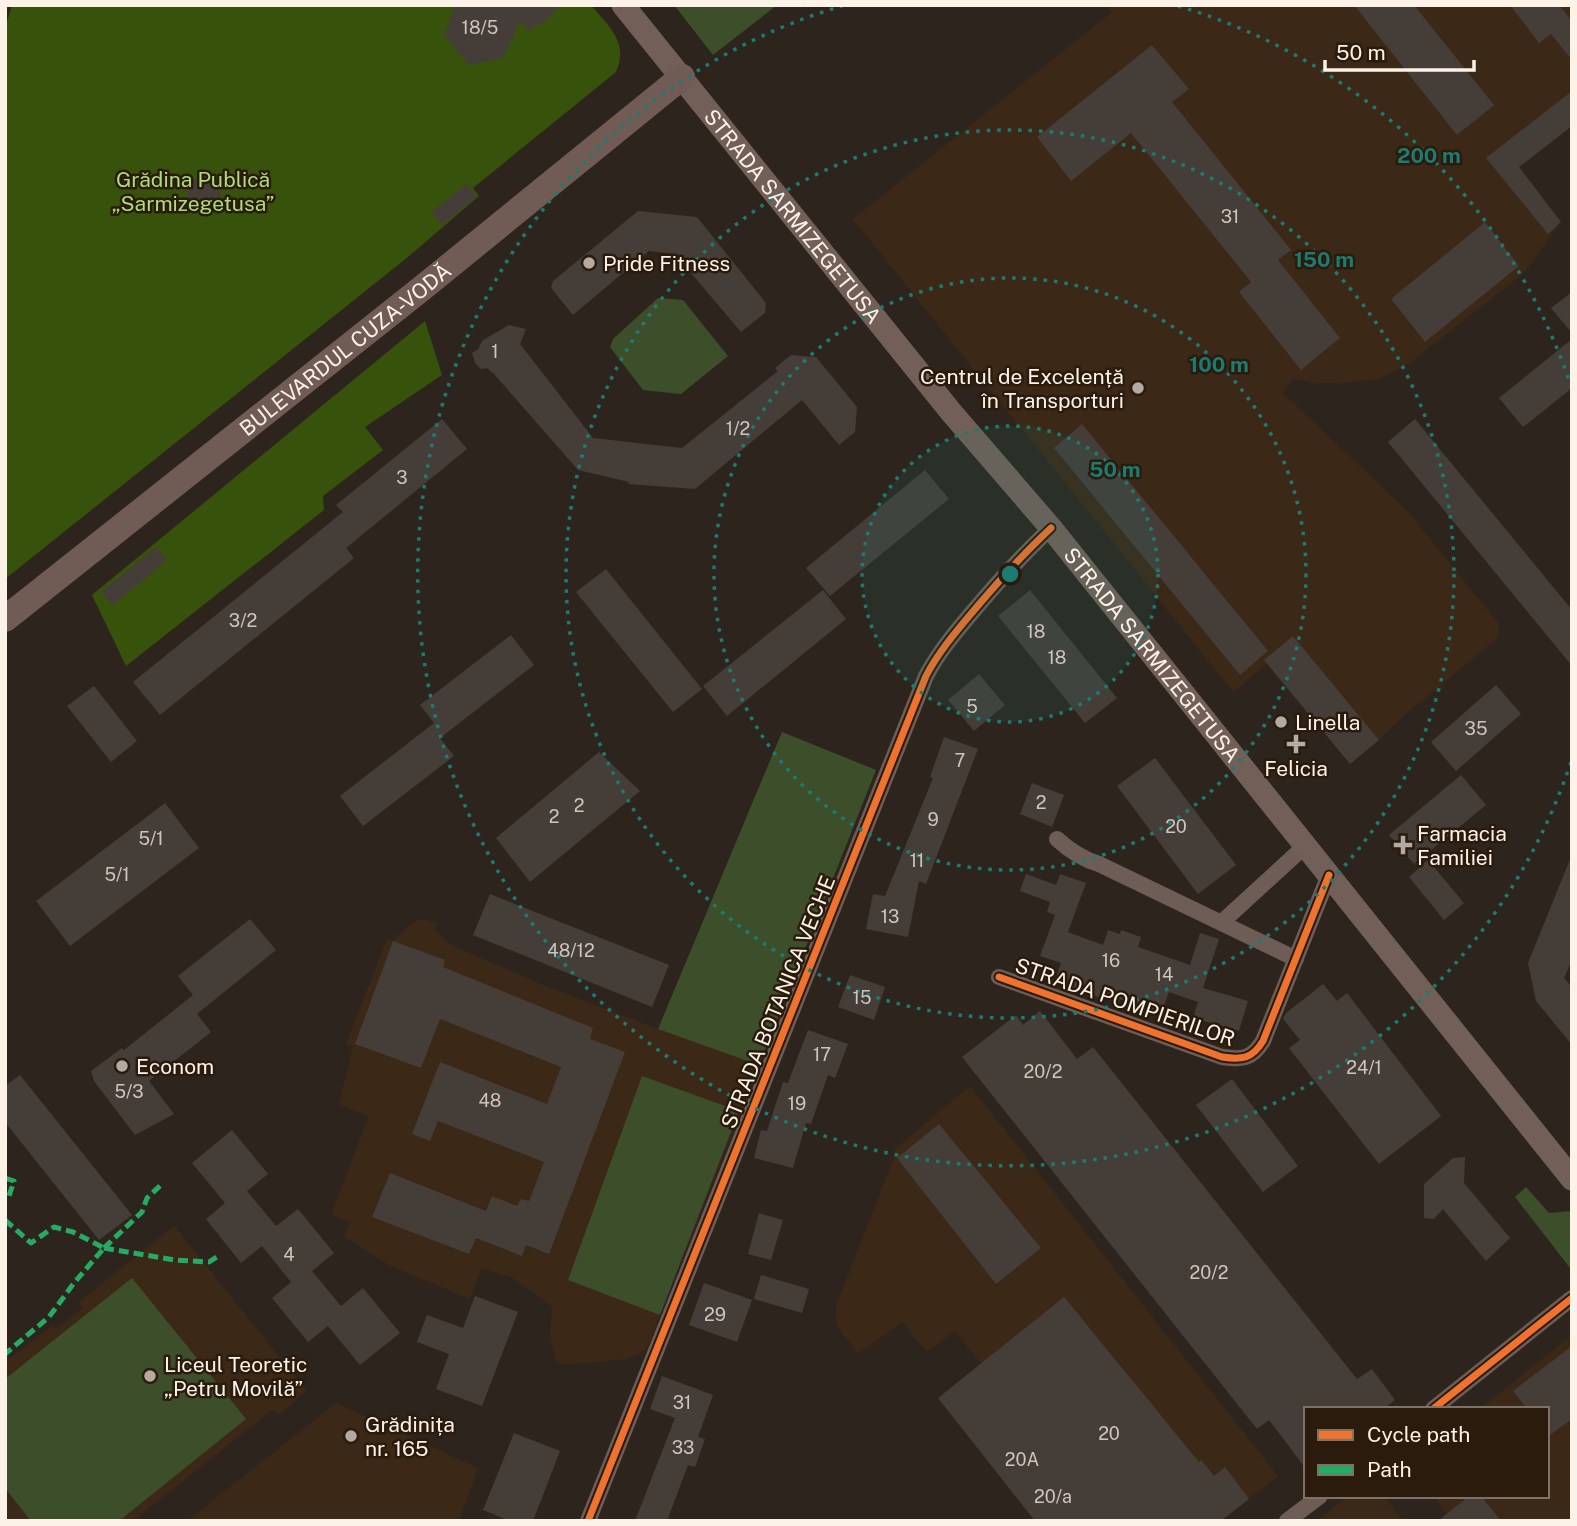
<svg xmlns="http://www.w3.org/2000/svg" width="1577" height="1526" font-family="'Public Sans',sans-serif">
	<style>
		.built { fill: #3c2816 }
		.green { fill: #3d4f2a }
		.forest { fill: #37530b }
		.building { fill: #453d38 }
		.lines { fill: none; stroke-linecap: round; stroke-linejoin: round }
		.minor { stroke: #6e5d57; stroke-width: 16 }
		.secondary { stroke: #725f57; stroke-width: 23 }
		.primary { stroke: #705c54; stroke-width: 26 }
		.quiet { stroke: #26ab63; stroke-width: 5; stroke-dasharray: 10 5; stroke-linecap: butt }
		.cycleway-casing { stroke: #2a1b0d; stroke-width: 11 }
		.cycleway { stroke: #ef722f; stroke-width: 7 }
		.ring { fill: none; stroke: #1b7c74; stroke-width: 3.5; stroke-dasharray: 3.5 7 }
		.poi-dot { fill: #b4aaa1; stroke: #2a1b0d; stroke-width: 2.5 }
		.labels { text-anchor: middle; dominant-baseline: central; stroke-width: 5; stroke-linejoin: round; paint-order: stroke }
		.number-label { font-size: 18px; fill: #cec5bc }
		.park-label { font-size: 21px; fill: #abde79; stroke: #2a1b0d }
		.street-label { font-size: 21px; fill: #fcf2e8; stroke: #2a1b0d }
		.poi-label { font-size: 21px; fill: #fcf2e8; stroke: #2a1b0d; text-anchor: start }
		.centre { fill: #1b7c74; stroke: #2a1b0d; stroke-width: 3.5 }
		.ring-label { font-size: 21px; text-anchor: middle; font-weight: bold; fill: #1b7c74; stroke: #2a1b0d; stroke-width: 5; stroke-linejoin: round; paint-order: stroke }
	</style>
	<rect width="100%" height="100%" fill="#2d251d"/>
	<path class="built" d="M1106 5H1572V126L1519 168 1561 222 1524 273 1407 365 1378 379 1342 383H1315L1292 379 1283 393 1409 513 1499 624V633L1495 640 1400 719 1379 740 1350 764 1267 664 1233 692 853 219 1112 12Z
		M782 732 876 770 759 1065 750 1073 744 1089 749 1092 646 1350 627 1359 563 1365 556 1360 550 1339 552 1306 511 1277 481 1268 470 1299 389 1265 344 1236 350 1222 331 1215 369 1116 339 1104 353 1046 346 1044 387 939 393 941 402 931 418 920H426L437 924 435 930 453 946 543 985 658 1029Z
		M970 1086 1278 1476 1221 1521H1107L955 1331 928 1351 917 1341 902 1322 858 1354 836 1324V1306L895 1155V1149Z
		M174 1226 307 1391 278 1415 272 1410 133 1521H5V1362L52 1326 56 1329 83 1308 79 1302Z
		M1572 1335V1521H1447L1450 1518 1433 1496H1547V1409H1480Z
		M336 1403 478 1468 459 1521H187Z
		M1348 1496H1384L1403 1521H1317Z"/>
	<path class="green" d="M674 5H777L713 55Z
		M658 298 683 300 728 356 681 394 643 390 610 347 613 339Z
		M782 732 876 770 759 1065 658 1029Z
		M642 1076 739 1111 660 1315 568 1280Z
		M1526 1187 1549 1213 1572 1211V1266L1570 1268 1515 1197Z
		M132 1278 246 1419 119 1521H31L5 1488V1379Z"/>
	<path class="forest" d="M12 5H591C609 27 629 42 616 72L473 188 479 196 408 257 5 579V29Z
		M425 321 442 375 365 427 383 450 323 496 324 510 126 666 92 595Z"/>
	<path class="building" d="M455 5H560L547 20 528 31 520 21 503 58 469 65 444 35Z
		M1354 5H1414L1494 105 1457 135Z
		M1510 5H1559L1572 21V60L1551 34 1539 43Z
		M1152 45 1189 89 1172 102 1291 250 1278 260 1340 338 1301 370 1239 292 1251 282 1131 133 1071 181 1037 137Z
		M1572 91V126L1519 167 1561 222 1548 234 1486 158Z
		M187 193a17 17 0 1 1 34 0a17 17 0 1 1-34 0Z
		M467 184 477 197 442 225 431 212Z
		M638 211 697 217 766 303 765 313 741 332 675 254 649 251 573 315 551 288 553 281Z
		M1485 222 1519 266 1425 342 1391 299Z
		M1572 292V333L1551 308Z
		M509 325 526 329 520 344 593 438 682 448 778 371 775 368 791 355 816 357 857 407 855 432 839 445 802 400 695 489 628 484 629 482 578 470 494 374 487 368 481 369 475 363 472 353 478 349 483 340Z
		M1572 339V388L1523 427 1499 398Z
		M442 419 467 449 346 548 354 558 160 715 133 682 343 512 336 505Z
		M1415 419 1572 610V666L1388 442Z
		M1082 424 1268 651 1240 675 1054 448Z
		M925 470 949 499 830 596 806 568Z
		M156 547 167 560 113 605 101 592Z
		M606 569 702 689 673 712 576 592Z
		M823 590 846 619 727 716 703 686Z
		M1030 590 1117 698 1085 723 998 616Z
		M511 635 534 665 440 738 454 756 363 826 340 796 434 723 420 705Z
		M1293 636 1379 740 1350 764 1264 660Z
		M979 674 1005 705 974 731 948 700Z
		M1496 685 1521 714 1456 771 1431 742Z
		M94 686 137 741 111 762 67 706Z
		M944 737 978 749 926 884 919 881 908 937 866 929 873 894 885 896 933 778 930 777Z
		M599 752 640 791 530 882 496 838Z
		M1155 758 1236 865 1198 894 1117 786Z
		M1461 775 1486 805 1414 864 1389 835Z
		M1032 783 1064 795 1052 827 1020 814Z
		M165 803 199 848 70 946 36 901Z
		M1571 857 1572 960 1564 978 1572 987V1045L1536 1001 1528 963Z
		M1428 860 1464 903 1444 920 1409 877Z
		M1026 874 1056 885 1060 874 1086 883 1068 932 1103 945 1108 930 1120 934 1121 930 1141 937 1138 947 1190 965 1200 933 1219 939 1203 988 1248 1001 1239 1031 1193 1018 1198 1002 1169 992 1161 1013 1119 999 1118 1003 1054 983 1061 963 1040 956 1055 915 1047 912 1050 902 1020 891Z
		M490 894 669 965 652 1007 473 935Z
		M250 919 276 950 197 1014 211 1032 149 1081 174 1114 135 1135 94 1081 91 1071 122 1048 124 1050 193 995 178 976Z
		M393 941 445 960 443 967 593 1028 590 1039 625 1052 549 1254 526 1245 522 1256 476 1238 469 1254 372 1217 390 1173 486 1211 492 1196 517 1206 521 1199 529 1201 544 1162 438 1121 430 1141 412 1134 440 1062 547 1104 561 1067 440 1019 421 1068 355 1044Z
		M850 975 885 987 874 1020 838 1007Z
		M1323 984 1337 1001 1347 993 1441 1116 1379 1164 1289 1048 1300 1040 1283 1019 1286 1013Z
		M1040 1011 1077 1059 1093 1047 1357 1379 1372 1369 1395 1400 1383 1409H1306V1469L1269 1420 1257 1429 962 1057 1016 1015 1023 1025Z
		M808 1030 848 1044 835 1078 828 1075 811 1124 806 1123 793 1168 754 1158 761 1130 767 1131 783 1082 788 1083Z
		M20 1075 132 1215 99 1240 5 1122V1086Z
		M1232 1079 1298 1166 1263 1192 1196 1105Z
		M939 1124 1041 1248 996 1284 897 1158Z
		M232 1130 268 1174 247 1191 276 1226 298 1209 334 1253 312 1271 341 1306 363 1288 400 1333 360 1365 328 1326 308 1342 272 1298 291 1282 262 1246 241 1263 206 1219 225 1203 192 1163Z
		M1465 1157 1464 1183 1510 1238 1486 1261 1443 1209 1434 1219 1424 1218V1184L1453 1158Z
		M759 1213 783 1220 771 1260 748 1254Z
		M761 1275 809 1289 802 1313 754 1299Z
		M704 1283 752 1300 737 1342 689 1325Z
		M475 1296 518 1312 482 1406 436 1389 449 1354 417 1342 427 1315 463 1328Z
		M1064 1297 1199 1462 1201 1460 1214 1476 1225 1467 1249 1499 1221 1521H1035L938 1398Z
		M1572 1346V1419L1547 1437V1409H1527L1513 1391Z
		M662 1376 713 1395 698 1437 705 1439 695 1467 688 1465 667 1521H635L675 1418 650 1409Z
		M514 1433 560 1451 533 1521H510L483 1510Z
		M1469 1496H1481L1501 1521H1438Z"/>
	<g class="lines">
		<path class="minor" d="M1057 839C1070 851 1082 859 1099 864L1296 959
			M1221 923 1305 846
			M999 977 1222 1057C1242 1060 1252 1059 1263 1041L1329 875
			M1433 1409 1572 1298
			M588 1521 926 676C938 653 954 634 970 615 996 584 1022 555 1051 528
			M1287 1521 1320 1496"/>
		<path class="secondary" id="s1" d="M623 5 951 412 1051 528 1572 1179"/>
		<path class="primary" id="s2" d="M5 619 421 289 682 77"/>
		<path class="quiet" d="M5 1178 14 1181 9 1196 5 1199
			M5 1220 31 1243 54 1227 73 1232 104 1248 74 1283 49 1317 5 1354
			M104 1248 175 1260 209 1262 220 1255
			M104 1248 142 1212 147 1198 161 1185"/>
		<defs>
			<path id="cycleway" d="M999 977 1222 1057C1242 1060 1252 1059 1263 1041L1329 875
				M1433 1409 1572 1298
				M588 1521 926 676C938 653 954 634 970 615 996 584 1022 555 1051 528"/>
		</defs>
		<use href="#cycleway" class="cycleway-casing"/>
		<use href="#cycleway" class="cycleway"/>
	</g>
	<circle cx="1010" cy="574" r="148" fill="#1b7c74" fill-opacity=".12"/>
	<g class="ring">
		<circle cx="1010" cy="574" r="148"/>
		<circle cx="1010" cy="574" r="296"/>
		<circle cx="1010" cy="574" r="444"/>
		<path d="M1571 762A592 592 0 1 1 842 6M1178 6A592 592 0 0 1 1571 386"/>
	</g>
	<g class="poi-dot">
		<circle cx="589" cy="263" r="7"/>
		<circle cx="1138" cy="388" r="7"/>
		<circle cx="1281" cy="722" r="7"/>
		<path d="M1292.5 733.5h7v7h7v7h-7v7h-7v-7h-7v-7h7z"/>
		<path d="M1399.5 834.5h7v7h7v7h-7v7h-7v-7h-7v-7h7z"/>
		<circle cx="122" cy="1066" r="7"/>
		<circle cx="150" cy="1376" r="7"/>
		<circle cx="351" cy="1436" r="7"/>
	</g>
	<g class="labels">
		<g class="number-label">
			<text x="480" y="27">18/5</text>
			<text x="1230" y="216">31</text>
			<text x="495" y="351">1</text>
			<text x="738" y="428">1/2</text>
			<text x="402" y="477">3</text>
			<text x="243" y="620">3/2</text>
			<text x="1036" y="631">18</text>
			<text x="1057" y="657">18</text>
			<text x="972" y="706">5</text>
			<text x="1476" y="728">35</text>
			<text x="960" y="760">7</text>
			<text x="1041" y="802">2</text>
			<text x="579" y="805">2</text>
			<text x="554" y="816">2</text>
			<text x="933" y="819">9</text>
			<text x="1176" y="826">20</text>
			<text x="151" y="838">5/1</text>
			<text x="917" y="860">11</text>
			<text x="117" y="874">5/1</text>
			<text x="890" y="916">13</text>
			<text x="571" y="950">48/12</text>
			<text x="1111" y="960">16</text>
			<text x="1164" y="974">14</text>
			<text x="862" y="997">15</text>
			<text x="822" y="1054">17</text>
			<text x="1364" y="1067">24/1</text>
			<text x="1043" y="1071">20/2</text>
			<text x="129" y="1091">5/3</text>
			<text x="490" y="1100">48</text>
			<text x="797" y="1103">19</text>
			<text x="289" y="1254">4</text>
			<text x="1209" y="1272">20/2</text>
			<text x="715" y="1314">29</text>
			<text x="682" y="1402">31</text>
			<text x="1109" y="1433">20</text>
			<text x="683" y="1447">33</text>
			<text x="1022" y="1459">20A</text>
			<text x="1053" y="1496">20/a</text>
		</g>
		<g class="park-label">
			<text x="193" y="179">Grădina Publică<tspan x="193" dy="24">„Sarmizegetusa”</tspan></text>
		</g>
		<g class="street-label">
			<text stroke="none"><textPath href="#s1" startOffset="271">STRADA SARMIZEGETUSA</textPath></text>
			<text stroke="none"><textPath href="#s2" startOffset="434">BULEVARDUL CUZA-VODĂ</textPath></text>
			<text stroke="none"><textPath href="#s1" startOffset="838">STRADA SARMIZEGETUSA</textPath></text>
			<text transform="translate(778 1002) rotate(-68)">STRADA BOTANICA VECHE</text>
			<text transform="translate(1125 1002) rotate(19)">STRADA POMPIERILOR</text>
		</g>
		<g class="poi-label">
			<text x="603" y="263">Pride Fitness</text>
			<text x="1124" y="376" text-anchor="end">Centrul de Excelență<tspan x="1124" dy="24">în Transporturi</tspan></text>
			<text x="1295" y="722">Linella</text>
			<text x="1296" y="768" text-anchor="middle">Felicia</text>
			<text x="1417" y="833">Farmacia<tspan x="1417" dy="24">Familiei</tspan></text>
			<text x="136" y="1066">Econom</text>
			<text x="164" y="1364">Liceul Teoretic<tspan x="164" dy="24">„Petru Movilă”</tspan></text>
			<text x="365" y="1424">Grădinița<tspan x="365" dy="24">nr. 165</tspan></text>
		</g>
	</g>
	<circle cx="1010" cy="574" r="10" class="centre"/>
	<g class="ring-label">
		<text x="1429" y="163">200 m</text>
		<text x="1324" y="267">150 m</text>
		<text x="1219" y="372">100 m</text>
		<text x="1115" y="477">50 m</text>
	</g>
	<rect width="1577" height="1526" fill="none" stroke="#fcf2e8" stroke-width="14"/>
	<rect x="1304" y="1407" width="245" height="91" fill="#2a1b0d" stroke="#7e7165" stroke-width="2"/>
	<rect x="1318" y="1430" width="35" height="10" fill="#ef722f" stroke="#7e7165" stroke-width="2"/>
	<text x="1367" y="1442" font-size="21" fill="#fcf2e8">Cycle path</text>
	<rect x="1318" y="1465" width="35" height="10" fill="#26ab63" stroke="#7e7165" stroke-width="2"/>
	<text x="1367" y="1477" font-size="21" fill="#fcf2e8">Path</text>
	<path d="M1325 60v10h149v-10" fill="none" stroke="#fcf2e8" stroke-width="3.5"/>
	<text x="1336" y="60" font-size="21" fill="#fcf2e8" stroke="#2a1b0d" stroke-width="5" paint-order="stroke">50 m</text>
</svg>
